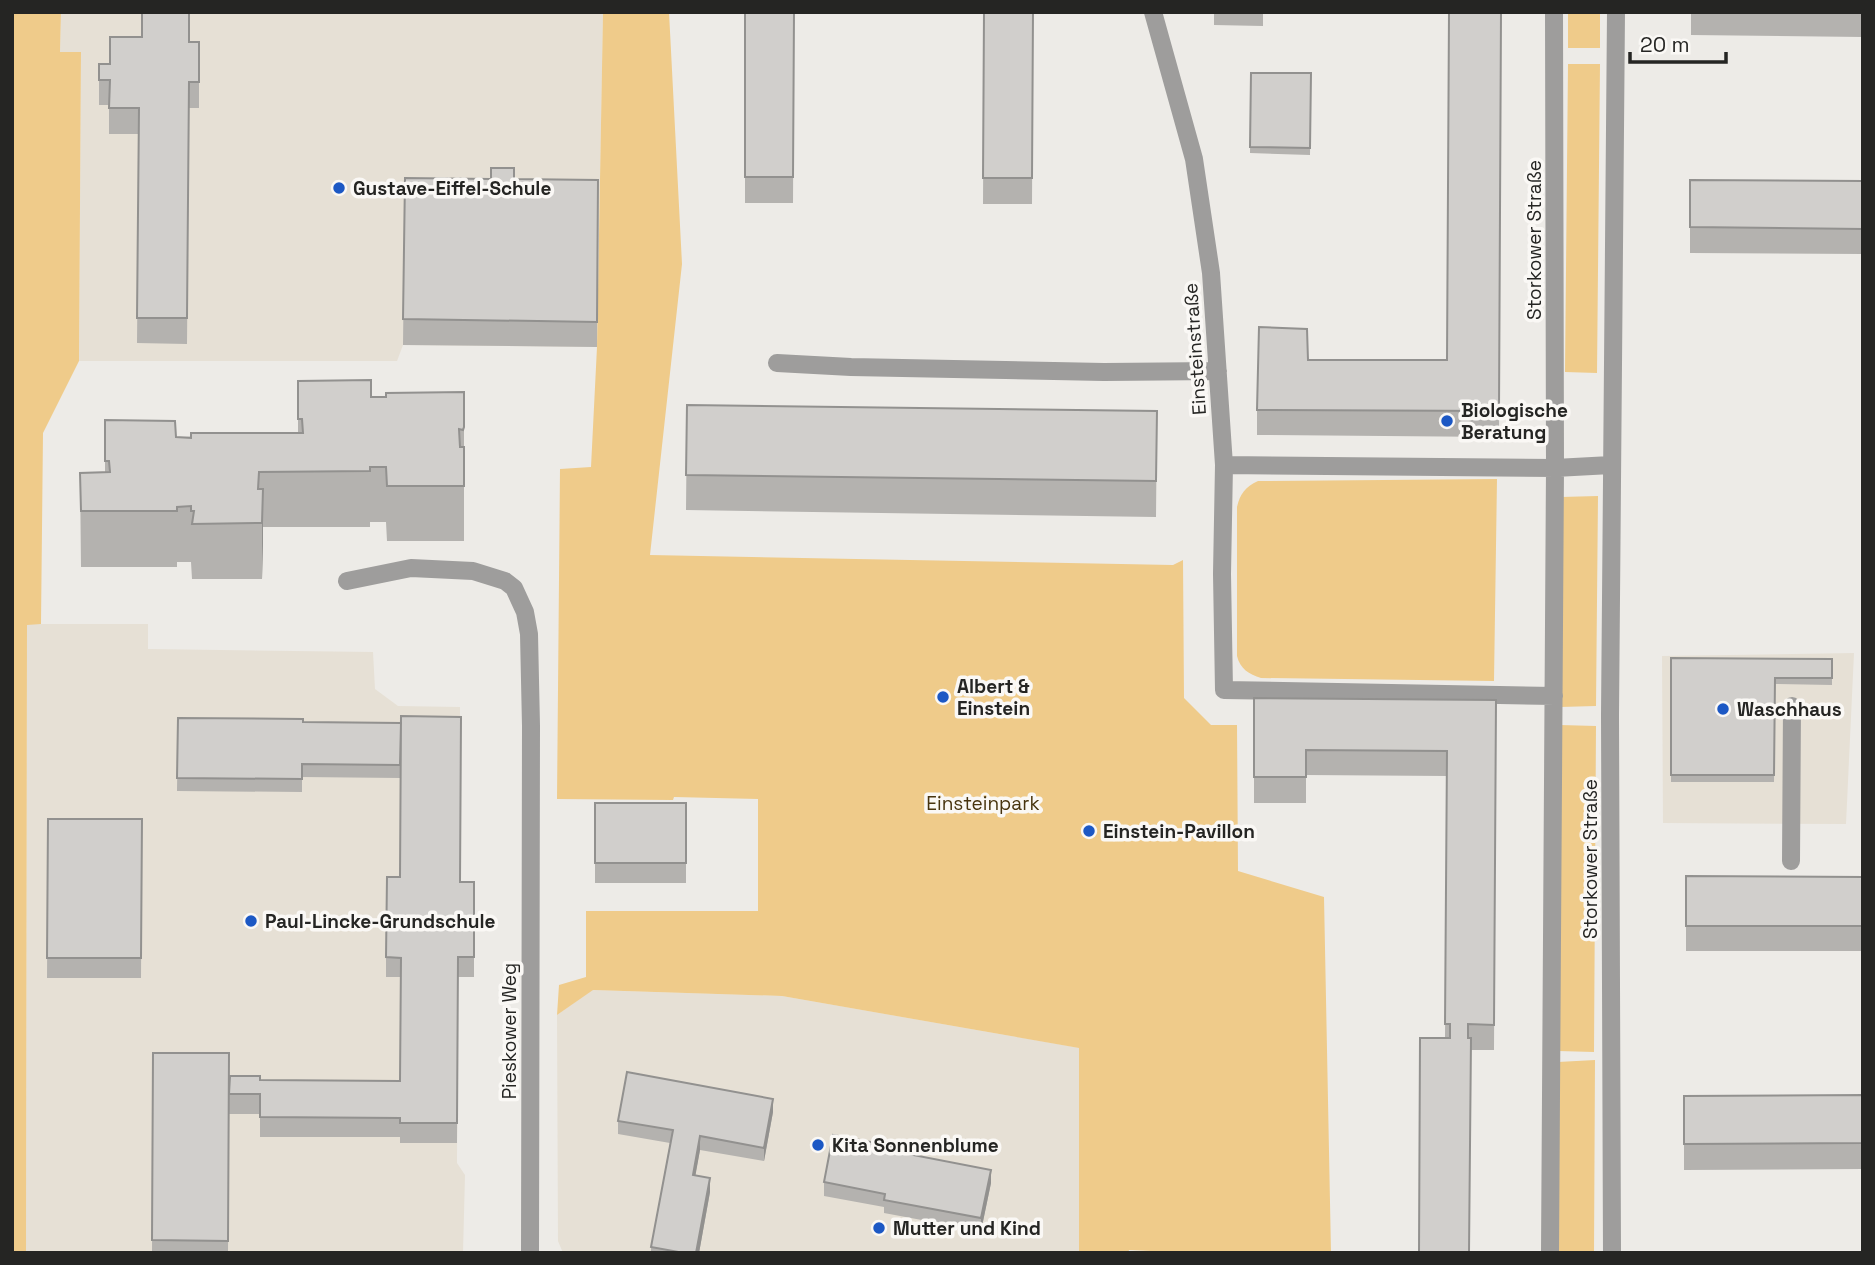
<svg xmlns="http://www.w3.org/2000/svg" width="1875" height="1265" font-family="'Space Grotesk',sans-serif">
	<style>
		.built { fill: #e6e0d5 }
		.green { fill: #efcb8a }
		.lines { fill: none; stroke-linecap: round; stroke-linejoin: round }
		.minor { stroke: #9e9d9c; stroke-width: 18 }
		.wall { fill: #b4b2af }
		.shaded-wall { fill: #92918f }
		.building { fill: #d1cfcc; stroke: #92918f; stroke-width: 2 }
		.poi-dot { fill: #1c58c4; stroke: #faf8f5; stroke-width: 2.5 }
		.labels { text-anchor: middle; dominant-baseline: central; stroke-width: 7; stroke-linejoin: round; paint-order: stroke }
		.poi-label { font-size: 19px; font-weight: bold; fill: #252523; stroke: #faf8f5; text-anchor: start }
		.street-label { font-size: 19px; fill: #252523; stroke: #faf8f5 }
		.park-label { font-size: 19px; fill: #47340f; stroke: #faf8f5 }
	</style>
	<rect width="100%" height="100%" fill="#edebe7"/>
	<path class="built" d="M61 12H603L597 347 403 345 397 361H79L81 53 60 52Z
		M27 624H148V649L373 652 375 689 398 706 460 707V901L474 902V977H458L457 1156V1163L465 1175 463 1253H26Z
		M1854 653 1846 824 1663 823 1662 656Z
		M592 990 782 996 1080 1048 1079 1253H563L558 1241 557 1015Z"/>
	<path class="green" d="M12 12H61L60 52H81L79 361 43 433 41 624 27 625 26 1253H12Z
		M603 12H669L682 264 650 555 1173 565 1183 560 1184 698 1211 725H1237L1238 871 1324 897 1331 1253H1192L1129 1250 1128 1253H1079V1048L782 996 593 990 557 1015 559 985 586 977V911H758V799L674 797 673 800 557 799 560 469 591 467 597 347Z
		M1568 12H1600V48H1568Z
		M1568 64H1600L1597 373 1565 372Z
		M1497 479 1494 681 1261 678C1249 674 1240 669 1237 656V507C1240 494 1245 487 1258 481Z
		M1598 496 1596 706 1560 707 1561 497Z
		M1560 725 1596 726 1594 1052 1558 1051Z
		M1595 1060 1594 1253H1557L1558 1062Z"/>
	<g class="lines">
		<path class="minor" d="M1153 12 1194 159 1211 273 1224 465 1222 574 1224 690 1554 696
			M777 363 851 367 1104 372 1218 371
			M1224 465 1555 468 1611 465
			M347 581 411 568 473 571 505 581 514 588 525 612 529 634 531 726 530 1253
			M1791 861 1792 706
			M1550 1253 1555 468 1554 12
			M1612 1253 1610 716 1616 12"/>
	</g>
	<path class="wall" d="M745 12H794L793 203H745Z
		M984 12H1033L1032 204H983Z
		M1214 12H1263V26L1214 25Z
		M1501 12 1499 437 1257 435V410L1308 360H1447Z
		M1691 12H1863V37L1691 35Z
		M189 42H199V108H189L187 344 137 343 139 134H109V105H99V64H110Z
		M1251 73H1311L1310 155 1250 153Z
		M405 178 598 180 597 347 403 345Z
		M1690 180 1863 181V254L1690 253Z
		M298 381 371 397 464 392V541H387L386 522H370V527H263L262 579H192L191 562H177V567H81L80 473 105 472V420L176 437 298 433Z
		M687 405 1157 411 1156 517 686 510Z
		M1671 658 1832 659V685L1775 684 1774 782H1671Z
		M1254 698 1496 700 1494 1050H1471L1445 1038 1447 776 1306 775V803H1254Z
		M178 718 303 722 401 723 460 882H474V977H458L457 1143H400V1137H260V1114H229V1101L228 1253H152L153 1053 229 1084 260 1080 400 1081 401 977H386V957L400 877V778L302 777V792L177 791Z
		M595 803H686V883H595Z
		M48 819H142L141 978H47Z
		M1686 876 1863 877V951H1686Z
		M1863 1095V1169L1684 1170V1096Z
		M773 1112 764 1161 700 1150 695 1176 710 1192 699 1253H651V1247L670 1143 618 1134V1121Z
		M909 1154 991 1183 981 1231 884 1213V1207L824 1196V1182Z"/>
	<path class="shaded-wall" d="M263 489V544L262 579V523Z
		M773 1099V1112L764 1161V1148Z
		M700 1136V1150L693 1189V1175Z
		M991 1170V1183L981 1231V1218Z
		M710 1178V1192L699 1253H696Z"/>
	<path class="building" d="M142 12H189V42H199V82H189L187 318H137L139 108H109L110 80H99V64H110V37H142Z
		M745 12H794L793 177H745Z
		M984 12H1033L1032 178H983Z
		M1449 12H1501L1499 411 1257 410 1259 327 1307 329 1308 360H1447Z
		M1251 73H1311L1310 148 1250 147Z
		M491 168H514V179L598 180 597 322 403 319 405 178 491 179Z
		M1690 180 1863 181V229L1690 227Z
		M371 380V397H386V393L464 392V427L463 430 459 429 460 447H464V486H387L386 467H370V471L259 472 258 489H263L262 523 192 524 194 511H191V506L177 507V511H81L80 473 110 472 109 461H105V420L175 421 176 437 191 438V433H303L302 419H298V381Z
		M687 405 1157 411 1156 481 686 475Z
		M1671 658 1832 659V678H1775L1774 775H1671Z
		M1254 698 1496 700 1494 1025 1468 1024V1038H1471L1469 1253H1419L1420 1038H1450V1024H1445L1447 751 1306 750V777H1254Z
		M401 716 461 717 460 882H474V957H458L457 1123H400V1118L260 1117V1094H229L230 1076H260V1080L400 1081 401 958 386 957 387 877H400Z
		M178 718 303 719V722L401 723 400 765 302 764V779L177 778Z
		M595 803H686V863H595Z
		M48 819H142L141 958H47Z
		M1686 876 1863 877V926H1686Z
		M153 1053H229L228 1241 152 1240Z
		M627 1072 773 1099 764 1148 700 1136 693 1175 710 1178 696 1253H684L651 1247 673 1130 618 1121Z
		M1863 1095V1143L1684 1144V1096Z
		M833 1135 909 1149 908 1154 991 1170 981 1218 884 1200 885 1194 824 1182Z"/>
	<g class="poi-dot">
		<circle cx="339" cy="188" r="7"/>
		<circle cx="1447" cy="421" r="7"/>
		<circle cx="943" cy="697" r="7"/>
		<circle cx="1723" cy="709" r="7"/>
		<circle cx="1089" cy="831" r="7"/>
		<circle cx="251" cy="921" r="7"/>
		<circle cx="818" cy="1145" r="7"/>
		<circle cx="879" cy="1228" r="7"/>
	</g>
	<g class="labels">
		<g class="poi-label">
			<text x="353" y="188">Gustave-Eiffel-Schule</text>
			<text x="1461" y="410">Biologische<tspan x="1461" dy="22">Beratung</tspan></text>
			<text x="957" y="686">Albert &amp;<tspan x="957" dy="22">Einstein</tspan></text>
			<text x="1737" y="709">Waschhaus</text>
			<text x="1103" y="831">Einstein-Pavillon</text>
			<text x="265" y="921">Paul-Lincke-Grundschule</text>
			<text x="832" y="1145">Kita Sonnenblume</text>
			<text x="893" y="1228">Mutter und Kind</text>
		</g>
		<g class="street-label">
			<text transform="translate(1534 240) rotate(-90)">Storkower Straße</text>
			<text transform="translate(1195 349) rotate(-94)">Einsteinstraße</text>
			<text transform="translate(1590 859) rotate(-90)">Storkower Straße</text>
			<text transform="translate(509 1031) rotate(-90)">Pieskower Weg</text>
		</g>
		<g class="park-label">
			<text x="983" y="803">Einsteinpark</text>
		</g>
	</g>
	<rect width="1875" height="1265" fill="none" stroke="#252523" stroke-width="28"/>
	<path d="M1630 52v10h96v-10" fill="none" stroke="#252523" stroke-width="3.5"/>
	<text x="1640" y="52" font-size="21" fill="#252523" stroke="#faf8f5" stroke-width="5" paint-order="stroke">20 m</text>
</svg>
